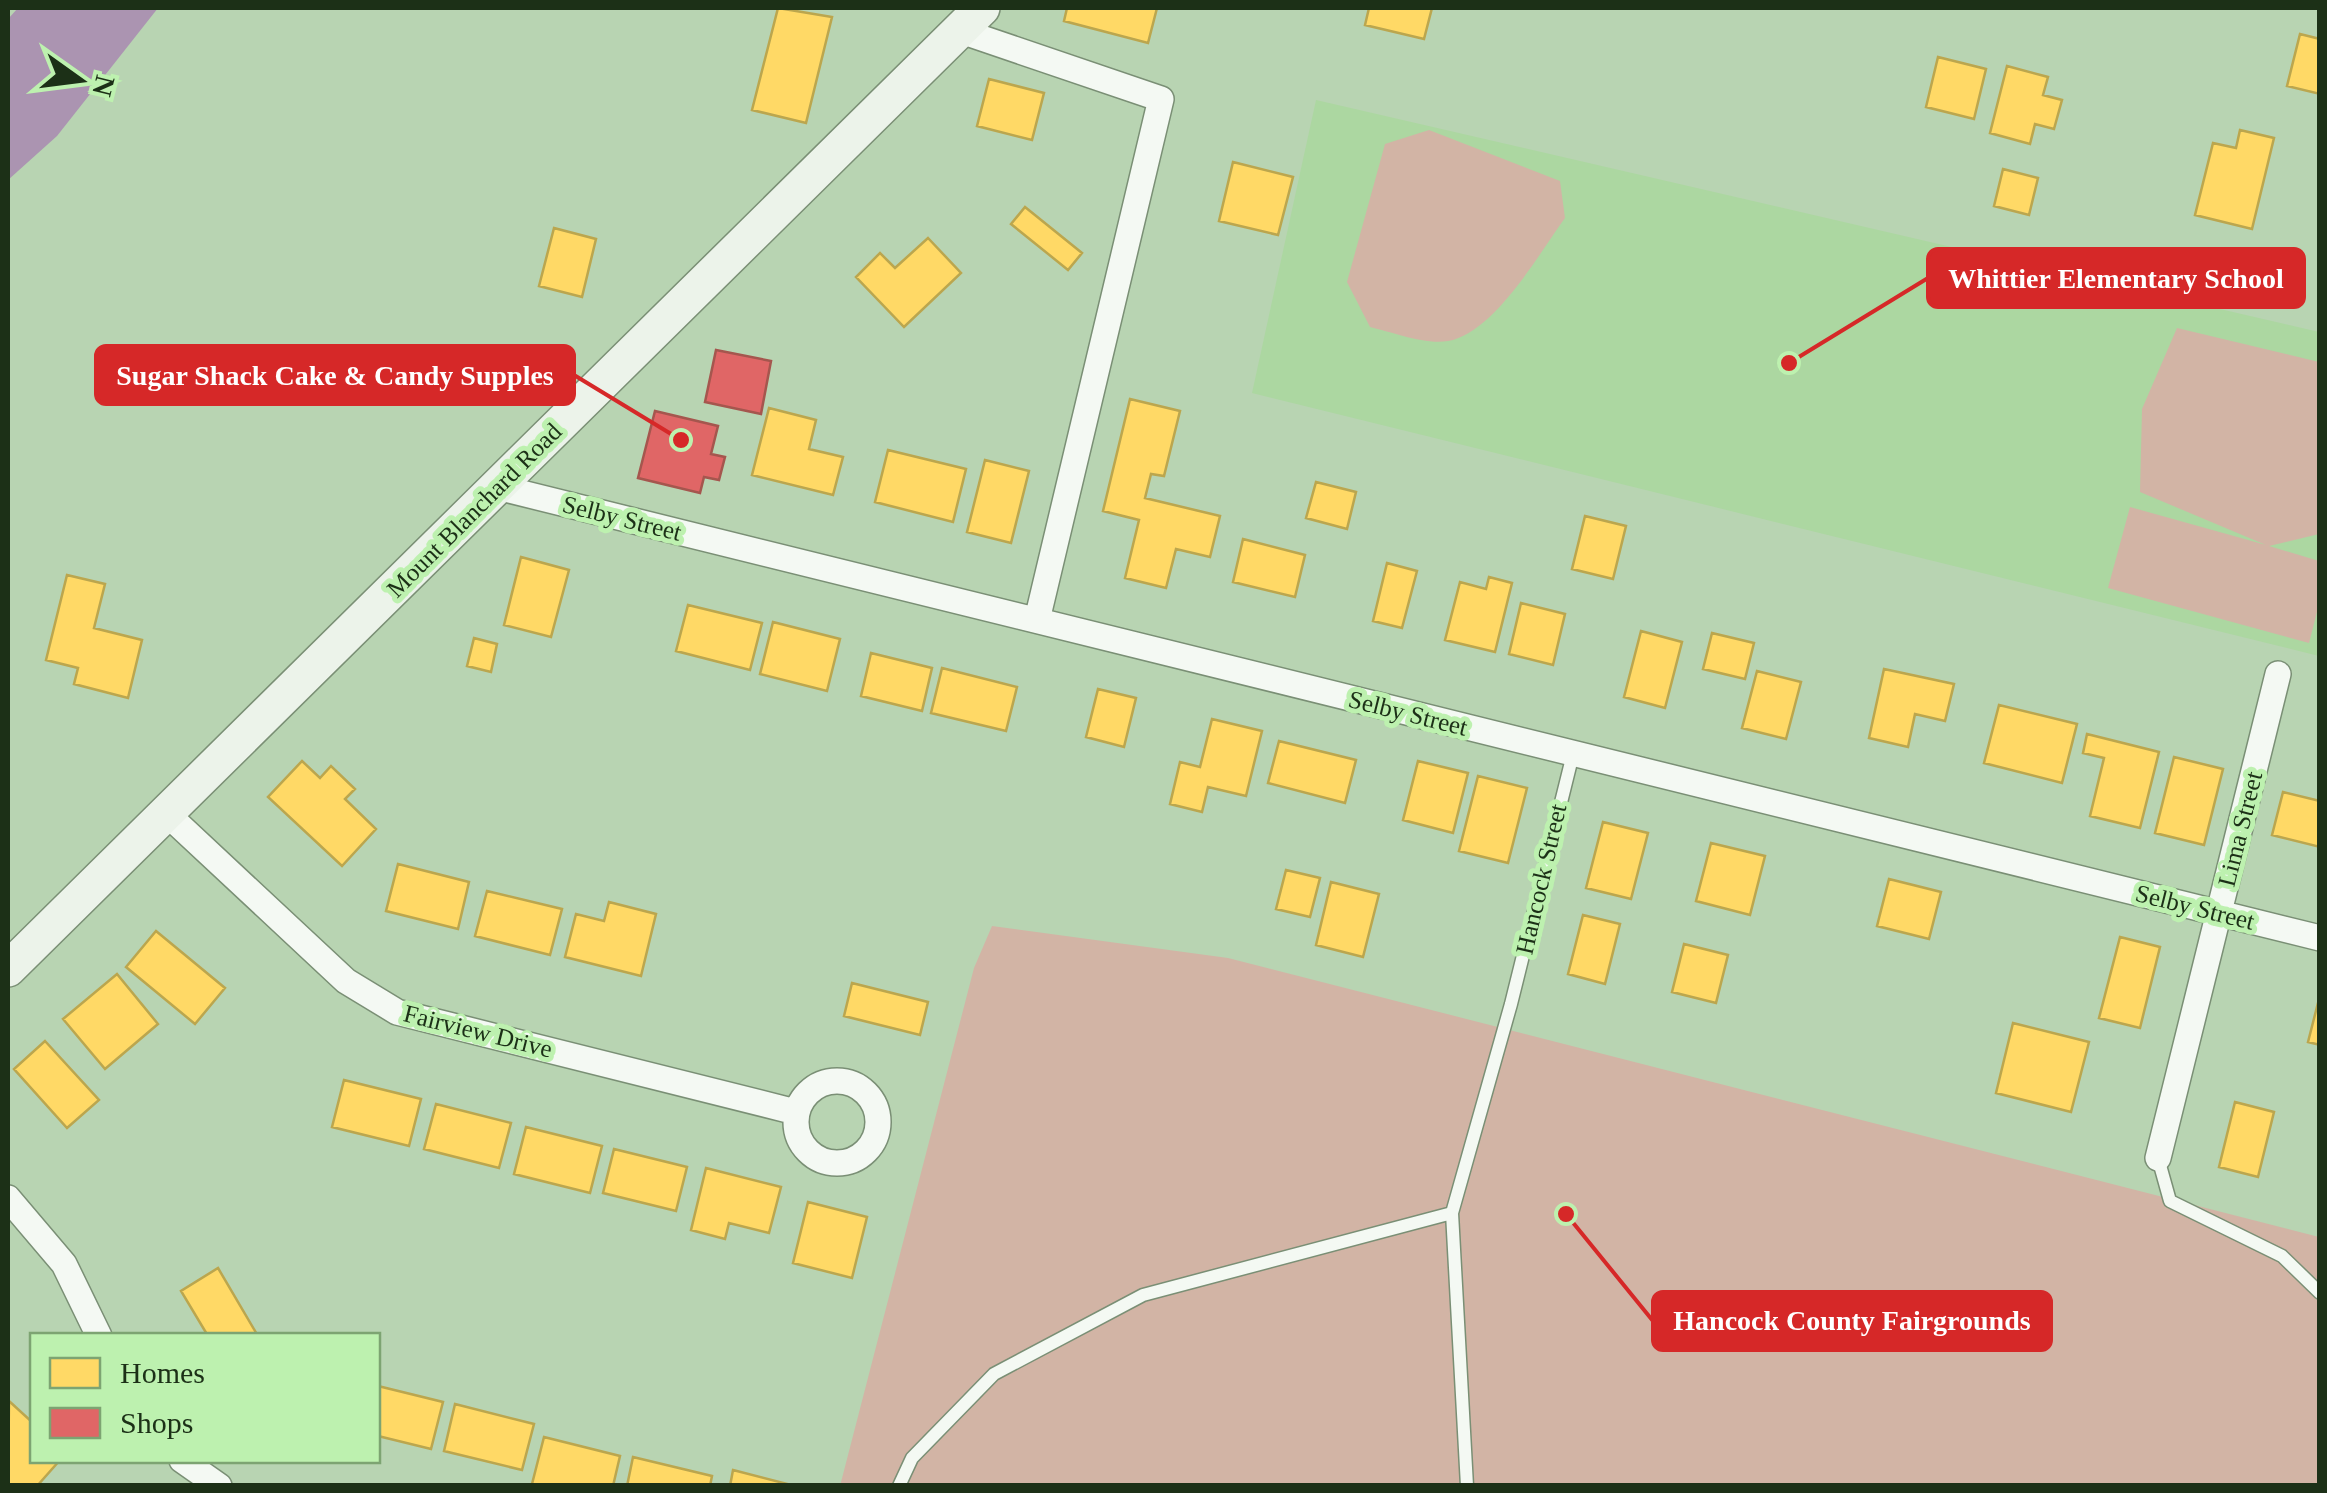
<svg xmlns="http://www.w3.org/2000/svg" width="2327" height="1493" font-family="Georgia,serif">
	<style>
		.built { fill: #acd7a1 }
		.green { fill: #d2b4a5 }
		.water { fill: #ab94b1 }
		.homes { fill: #ffd966; stroke: #bba64e; stroke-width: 2.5 }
		.shops { fill: #e06666; stroke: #a5564e; stroke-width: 2.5 }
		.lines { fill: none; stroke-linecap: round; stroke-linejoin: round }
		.lane-casing { stroke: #7a8f75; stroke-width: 15 }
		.street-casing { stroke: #7a8f75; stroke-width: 28 }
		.secondary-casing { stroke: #7a8f75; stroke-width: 38 }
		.lane { stroke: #f4f9f3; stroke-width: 12 }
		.street { stroke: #f4f9f3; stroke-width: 25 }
		.secondary { stroke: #ecf3ea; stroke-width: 35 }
		.labels { text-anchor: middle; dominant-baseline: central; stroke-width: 10; stroke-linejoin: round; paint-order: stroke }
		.street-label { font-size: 25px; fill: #1c3017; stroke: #bdf1af }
		.leader { fill: none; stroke: #d62828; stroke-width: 4 }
		.callout-dot { fill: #d62828; stroke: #bdf1af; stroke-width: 4 }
		.callout { fill: #d62828; stroke: #d62828; stroke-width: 4 }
		.callout-label { font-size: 28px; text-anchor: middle; font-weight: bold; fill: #fff }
	</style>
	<rect width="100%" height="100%" fill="#b8d4b2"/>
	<path class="built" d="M1316 100 2319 332V656L1252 393Z"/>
	<path class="green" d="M1429 130 1560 181 1565 218C1538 255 1494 333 1448 341 1425 345 1392 332 1370 327L1347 282 1385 144Z
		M2177 328 2319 362V534L2269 546 2319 561V604L2309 643 2108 588 2130 507 2266 545 2140 492 2142 409Z
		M992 926 1228 958 2319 1237V1485L840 1486 974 968Z"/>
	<path class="water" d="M18 8H158L57 136 8 180V19Z"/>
	<path class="homes" d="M778 8 832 17 806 123 752 110Z
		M1067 8H1157L1148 43 1064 21Z
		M1369 8H1432L1424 39 1365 25Z
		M2300 34 2320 39V94L2287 86Z
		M1938 57 1986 69 1974 119 1926 107Z
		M2007 66 2048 77 2043 95 2062 100 2054 129 2035 124 2030 144 1990 133Z
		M989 79 1044 93 1032 140 977 126Z
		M2240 130 2274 138 2252 229 2195 215 2213 143 2236 148Z
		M1233 162 1293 177 1278 235 1219 221Z
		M2003 169 2038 178 2029 215 1994 206Z
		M1025 207 1082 253 1068 270 1011 224Z
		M554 228 596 239 582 297 539 286Z
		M928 238 961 273 904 327 856 277 880 253 895 268Z
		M1130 399 1180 411 1164 476 1151 474 1145 498 1220 516 1210 557 1176 549 1166 588 1125 578 1139 520 1103 511Z
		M769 408 816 420 809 449 843 457 833 495 752 475Z
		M888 450 966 469 953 522 875 502Z
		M985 460 1029 471 1011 543 967 532Z
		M1316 482 1356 492 1347 529 1306 518Z
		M1585 516 1626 526 1613 579 1572 569Z
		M1243 539 1305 555 1295 597 1233 582Z
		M521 557 569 570 551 637 504 625Z
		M1387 563 1417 571 1402 628 1373 621Z
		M67 575 105 584 94 628 142 640 128 698 74 684 78 668 46 660Z
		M1489 577 1512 583 1495 652 1445 640 1460 582 1486 589Z
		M1521 603 1565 614 1553 665 1509 654Z
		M688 605 762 623 750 670 676 651Z
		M773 622 840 639 827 691 760 674Z
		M1641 631 1682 642 1665 708 1624 697Z
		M1712 633 1754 643 1745 679 1703 669Z
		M474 638 497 644 491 672 467 666Z
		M871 653 932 668 922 711 861 696Z
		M942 668 1017 687 1006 731 931 713Z
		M1884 669 1954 684 1945 721 1915 714 1908 747 1869 738Z
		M1757 671 1801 682 1786 739 1742 728Z
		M1098 689 1136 698 1124 747 1086 737Z
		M1999 705 2077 724 2062 783 1984 763Z
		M1212 719 1262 731 1246 796 1208 787 1202 812 1170 804 1180 762 1200 767Z
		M2087 734 2159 752 2140 828 2090 816 2104 758 2083 753Z
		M1279 741 1356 760 1345 803 1268 783Z
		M2174 757 2223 769 2204 845 2155 833Z
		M302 761 320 778 331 766 355 789 345 799 376 829 342 866 268 797Z
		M1418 761 1468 773 1453 833 1403 820Z
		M1478 776 1527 788 1508 863 1459 851Z
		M2283 792 2320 801V847L2272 835Z
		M1603 822 1648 833 1631 899 1586 888Z
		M1711 843 1765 856 1750 915 1696 901Z
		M398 864 469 882 458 929 386 911Z
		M1286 870 1320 878 1310 917 1276 909Z
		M1889 879 1941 892 1929 939 1877 926Z
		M1331 882 1379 894 1363 957 1316 945Z
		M487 891 562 909 550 955 475 936Z
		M609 902 656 914 641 976 565 957 576 914 604 921Z
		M1583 915 1620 924 1605 984 1568 974Z
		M156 931 225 988 195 1024 126 967Z
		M2120 937 2160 947 2140 1028 2099 1018Z
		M1684 944 1728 955 1716 1003 1672 992Z
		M117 974 158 1024 105 1069 63 1019Z
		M852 983 928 1002 920 1035 844 1016Z
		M2320 995V1045L2308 1042Z
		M2013 1023 2089 1042 2071 1112 1996 1093Z
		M45 1041 99 1100 67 1128 14 1069Z
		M344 1080 421 1099 409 1146 332 1127Z
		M2235 1102 2274 1112 2258 1177 2219 1167Z
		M436 1104 511 1123 499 1168 424 1149Z
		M526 1127 602 1146 590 1193 514 1174Z
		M614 1149 687 1167 676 1211 603 1193Z
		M706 1168 781 1187 769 1233 729 1223 725 1239 691 1230Z
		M808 1202 867 1217 852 1278 793 1263Z
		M218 1268 258 1336H208L181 1291Z
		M378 1386 443 1402 431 1449 378 1436Z
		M9 1401 32 1422V1460H60L37 1486H8Z
		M455 1404 534 1424 522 1470 444 1451Z
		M544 1437 620 1456 613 1486 532 1484Z
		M633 1457 712 1476 710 1486H627Z
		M733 1470 795 1486H730Z"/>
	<path class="shops" d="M716 350 771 361 761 414 705 402Z
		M655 411 718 426 711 454 725 457 719 480 704 477 700 493 638 478Z"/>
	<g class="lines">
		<defs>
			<path id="lane" d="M2158 1158 2170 1201 2282 1256 2320 1293
				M899 1486 912 1458 994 1374 1143 1295 1452 1213
				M1467 1486 1452 1213 1511 1004 1573 754"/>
			<path id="street" d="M961 31 1161 99 1037 620
				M497 487 2320 938
				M166 813 346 981 397 1012 796 1112
				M796 1122a41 41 0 1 1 82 0a41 41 0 1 1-82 0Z
				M2158 1158 2278 674
				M8 1198 64 1264 99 1336
				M182 1460 219 1486"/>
			<path id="secondary" d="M8 969 982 8"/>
		</defs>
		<use href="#lane" class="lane-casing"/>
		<use href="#street" class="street-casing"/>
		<use href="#secondary" class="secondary-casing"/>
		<use href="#lane" class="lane"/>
		<use href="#street" class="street"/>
		<use href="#secondary" class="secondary"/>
	</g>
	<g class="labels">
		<g class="street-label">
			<text transform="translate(474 510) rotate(-45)">Mount Blanchard Road</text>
			<text transform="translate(622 518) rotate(14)">Selby Street</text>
			<text transform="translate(1408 713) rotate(14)">Selby Street</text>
			<text transform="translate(2240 829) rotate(-76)">Lima Street</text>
			<text transform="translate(1541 879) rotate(-77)">Hancock Street</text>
			<text transform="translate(2195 907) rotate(14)">Selby Street</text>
			<text transform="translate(478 1031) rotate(14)">Fairview Drive</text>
		</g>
	</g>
	<path class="leader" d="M1789 363L1928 278M681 440L574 375M1566 1214L1653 1321"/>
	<g class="callout-dot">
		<circle cx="1789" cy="363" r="10"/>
		<circle cx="681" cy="440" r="10"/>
		<circle cx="1566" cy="1214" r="10"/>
	</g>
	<g class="callout">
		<rect x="1928" y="249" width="376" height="58" rx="10"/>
		<rect x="96" y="346" width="478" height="58" rx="10"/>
		<rect x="1653" y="1292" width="398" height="58" rx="10"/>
	</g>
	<g class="callout-label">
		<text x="2116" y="288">Whittier Elementary School</text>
		<text x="335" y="385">Sugar Shack Cake &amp; Candy Supples</text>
		<text x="1852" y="1330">Hancock County Fairgrounds</text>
	</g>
	<rect width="2327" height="1493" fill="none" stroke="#1c3017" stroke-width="20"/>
	<rect x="30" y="1333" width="350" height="130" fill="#bdf1af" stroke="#7da472" stroke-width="2.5"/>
	<rect x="50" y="1358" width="50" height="30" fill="#ffd966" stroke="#7da472" stroke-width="2.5"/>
	<text x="120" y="1383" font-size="30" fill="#1c3017">Homes</text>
	<rect x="50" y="1408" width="50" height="30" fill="#e06666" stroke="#7da472" stroke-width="2.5"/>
	<text x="120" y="1433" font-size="30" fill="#1c3017">Shops</text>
	<g transform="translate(80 80) rotate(104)" stroke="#bdf1af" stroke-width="8" paint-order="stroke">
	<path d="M0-8L18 38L0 25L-18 38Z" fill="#1c3017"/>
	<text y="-15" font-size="28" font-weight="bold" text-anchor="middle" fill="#1c3017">N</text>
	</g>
</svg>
